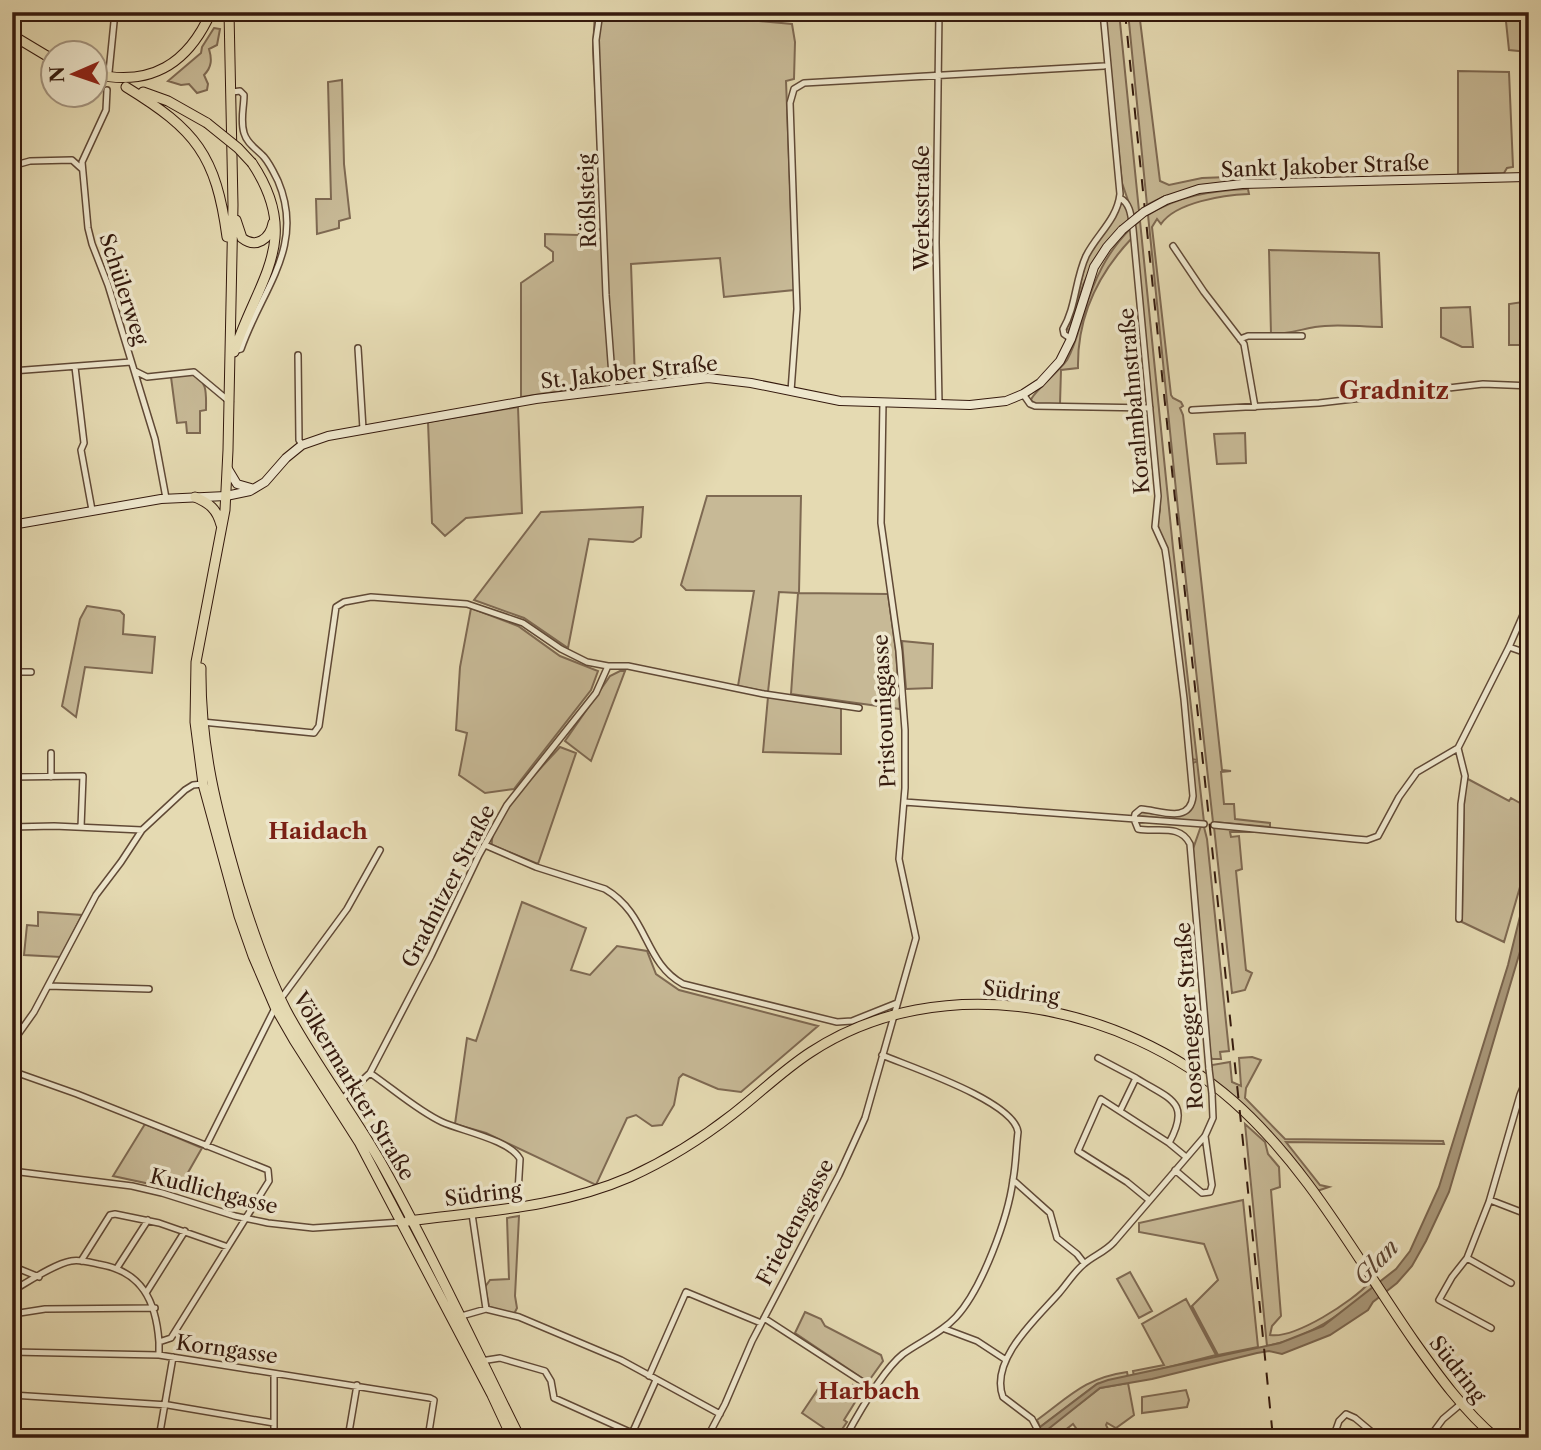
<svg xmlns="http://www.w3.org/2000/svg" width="1541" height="1450" font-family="'Libre Caslon Text',serif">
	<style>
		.green { fill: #c7b996; stroke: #7e6952; stroke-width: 2 }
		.water { fill: #a9987a; stroke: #7a654e; stroke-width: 2 }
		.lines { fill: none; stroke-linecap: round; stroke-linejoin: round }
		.street-casing { stroke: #604936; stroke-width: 8 }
		.secondary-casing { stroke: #34190d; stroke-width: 10 }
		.primary-casing { stroke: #34190d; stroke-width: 11 }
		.street { stroke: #eee7cd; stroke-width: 5 }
		.secondary { stroke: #eee7cd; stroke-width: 8 }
		.primary { stroke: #e5dab2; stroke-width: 9 }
		.rail { stroke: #34190d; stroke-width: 2; stroke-dasharray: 12 12; stroke-linecap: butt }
		.street-bridge-casing { stroke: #604936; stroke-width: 8; stroke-linecap: butt }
		.secondary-bridge-casing { stroke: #34190d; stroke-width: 10; stroke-linecap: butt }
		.primary-bridge-casing { stroke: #34190d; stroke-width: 11; stroke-linecap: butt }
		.street-bridge { stroke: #eee7cd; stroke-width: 5 }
		.secondary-bridge { stroke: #eee7cd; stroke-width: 8 }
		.primary-bridge { stroke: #e5dab2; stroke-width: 9 }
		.labels { text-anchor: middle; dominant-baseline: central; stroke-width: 7; stroke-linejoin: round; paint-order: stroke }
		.street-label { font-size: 21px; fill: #34190d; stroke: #eee7cd }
		.neighbourhood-label { font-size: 23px; font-weight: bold; fill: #7a1f14; stroke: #eee7cd }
		.water-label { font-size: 23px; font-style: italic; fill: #5d4533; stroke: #eee7cd }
		.quarter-label { font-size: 24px; font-weight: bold; fill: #7a1f14; stroke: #eee7cd }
	</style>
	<rect width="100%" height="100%" fill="#e5dab2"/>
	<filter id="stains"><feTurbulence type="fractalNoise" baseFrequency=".00286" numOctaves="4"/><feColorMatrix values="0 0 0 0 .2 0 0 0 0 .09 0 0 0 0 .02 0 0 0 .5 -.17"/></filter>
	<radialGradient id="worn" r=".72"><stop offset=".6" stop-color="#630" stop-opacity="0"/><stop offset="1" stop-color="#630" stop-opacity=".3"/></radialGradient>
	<path class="green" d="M595 12H763L758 21 792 24 795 42 794 79 786 81 794 290 724 297 720 258 631 264 635 380 521 397V283L553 261V252L545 246V234L578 235 580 232 602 229 593 48Z
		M1104 12H1119L1139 211 1133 215 1122 183Z
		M1128 12H1139L1160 181 1169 185 1202 178 1228 177 1245 170 1247 173V181L1165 196 1147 205Z
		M1505 12H1529V52L1509 50Z
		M214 28 220 29 217 45 209 49C212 59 212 67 204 75L208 84 207 90 197 93 189 84 181 85 168 81 201 53 202 47Z
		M1458 71 1509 72 1513 167 1507 168 1504 173 1458 174Z
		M342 80 344 164 350 218 339 221V228L317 234 316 199H331L328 82Z
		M1246 189H1248L1249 194C1224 195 1176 202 1161 224L1157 219 1152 227 1171 395 1173 398 1181 402 1183 406 1180 408 1183 415 1222 770 1231 771 1221 772 1224 804H1234L1235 819 1270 823V827L1213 822 1178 510 1148 215C1178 196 1211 191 1246 189Z
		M1121 202 1125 205 1130 218 1095 259 1083 285 1069 331 1067 328 1073 316 1086 260Z
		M1140 221 1173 548 1197 760 1191 759 1169 565 1157 522 1160 510V493L1135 225Z
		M1131 228 1132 238C1097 275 1077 317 1078 368L1061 370 1060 404H1035L1031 400C1033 392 1059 372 1067 360 1075 346 1079 329 1084 313 1094 280 1106 253 1131 228Z
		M1269 250 1379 253 1382 327C1360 327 1336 323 1315 327 1299 330 1287 334 1271 334Z
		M1529 301V345H1509V304Z
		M1470 307 1473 347H1462L1441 337V308Z
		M193 374C208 381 206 395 206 410L200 411V433H187L186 422 177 423 171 377Z
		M518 407 522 513 466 518 445 536 432 523 428 422Z
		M1245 433 1246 463 1217 464 1214 434Z
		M707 496H801L799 593 888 594 896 651 900 709 791 694 798 593 779 592 768 692 738 686 754 591 686 590 681 585Z
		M643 507 641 537 633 542 589 539 568 648 524 618 474 600 541 512Z
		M87 606 120 611 124 615 123 634 155 637 152 673 85 667 76 717 62 706 80 619Z
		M471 608 518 626 560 656 598 671 591 690 514 789 485 793 459 775 467 733 456 730 460 667Z
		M902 641 933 644 932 688 906 689Z
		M620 671H625L591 761 565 741 610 676Z
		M768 697 841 708V754L763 752Z
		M560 747 576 753 538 864 492 845C488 821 543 766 560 747Z
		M1197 761 1204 822 1138 816 1139 812C1156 812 1181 824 1193 806L1191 764Z
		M1466 778 1509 801 1511 798 1529 808V856L1504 942 1462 922 1464 805Z
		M1201 826 1204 827 1207 839 1229 1051 1220 1052 1221 1059H1212L1210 1054 1193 849Z
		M1214 827 1266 832H1230L1231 837 1239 836 1242 869 1236 871 1246 970 1252 973 1245 990 1232 993Z
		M522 902 586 928 571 970 590 975 617 946 647 951 656 974 679 990 818 1026 741 1092 718 1089 683 1074 679 1078 674 1105 662 1125 652 1126 636 1115 627 1118 596 1185 486 1133 455 1124 467 1038 476 1041Z
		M38 912 82 915 61 957 24 955 27 925 38 926Z
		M1252 1057 1261 1060 1246 1088 1245 1098 1285 1139 1443 1141 1444 1144 1286 1142 1320 1185 1329 1187 1317 1191 1238 1101 1212 1080V1065L1230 1062 1232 1082 1241 1086 1239 1058Z
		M145 1124 202 1148 178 1190 113 1176Z
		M1245 1124 1265 1142 1268 1154 1279 1167 1280 1187 1271 1190 1281 1316 1272 1326 1270 1335C1295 1339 1353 1301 1369 1283L1373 1288C1342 1314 1308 1338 1267 1346Z
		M1243 1200 1258 1347 1218 1355 1192 1306 1218 1280 1204 1244 1139 1232V1223Z
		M519 1216 515 1296 517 1308 514 1314 489 1307 485 1287 490 1280 509 1279 507 1218Z
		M1130 1272 1152 1311 1139 1318 1117 1279Z
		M1186 1299 1216 1355 1134 1376 1133 1371 1164 1365 1142 1324Z
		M805 1312 821 1319 825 1326 881 1355 883 1361 868 1382 795 1333Z
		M1127 1372 1128 1377 1097 1384 1040 1427 1037 1420C1070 1396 1085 1378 1127 1372Z
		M1128 1383 1134 1415 1116 1428 1107 1423 1106 1425 1108 1429 1098 1438H1090L1087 1430 1081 1435 1073 1424 1055 1438H1046L1043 1432 1100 1388Z
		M853 1385 862 1391 844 1420 847 1422 836 1438 819 1437 824 1428 802 1413 820 1386 843 1400Z
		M1186 1390 1189 1400 1187 1407 1142 1413V1397Z"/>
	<path class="water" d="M1529 880V921L1449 1192 1426 1241 1412 1266 1397 1283 1373 1302 1368 1310 1330 1335 1282 1354 1269 1351 1257 1353 1152 1379 1100 1388 1037 1438H1022L1031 1434 1097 1384 1108 1380 1280 1343 1323 1326 1396 1269 1410 1251 1439 1187 1508 965Z"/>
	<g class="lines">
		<defs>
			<path id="street" d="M600 12 596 40 606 295 613 389
				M109 72 115 12
				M107 90 106 110 82 162 88 228 92 244 108 285 155 439 166 498
				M232 92 240 91 244 95C244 108 240 120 244 133 247 144 257 149 264 157 270 164 274 173 278 181 306 247 261 290 241 349L234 351
				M12 166 30 161 72 160 82 169
				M1120 198C1131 204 1131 217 1133 229L1158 496 1155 527 1165 549 1167 562 1184 699 1193 796C1190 825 1159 810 1141 809L1135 814 1134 819
				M1173 246 1204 292 1244 344 1255 407
				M1071 339 1064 334 1063 329C1076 307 1075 280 1086 256 1097 234 1117 220 1120 194L1103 12
				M1240 339 1248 336H1302
				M358 348 363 429
				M298 355 299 440 302 445
				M75 367 84 443 81 450 92 510
				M12 371 131 362
				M135 371 147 377 194 372 230 402
				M12 374 15 408
				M791 391 797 309 790 103 794 89 804 83 1104 66
				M1023 394 1030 404 1035 406 1150 408
				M939 404 936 242 939 12
				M1192 410 1319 403 1483 384 1529 386
				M12 478 17 524
				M1509 647 1529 654
				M12 672H31
				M202 722 314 733 319 726 336 607 344 602 371 597 467 604 523 623 561 649 587 662 608 666
				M1458 748 1465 776 1461 804 1459 919
				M51 753V777
				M12 777 83 776 81 827
				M904 802 1204 824
				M1134 819 1138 829C1156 833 1180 823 1190 844L1209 1069
				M1214 825 1355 839 1367 840 1378 836 1399 797 1417 772 1458 748 1509 647 1529 601
				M12 827 54 826 142 830
				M485 845 536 867 605 889C649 915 643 962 683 984L837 1022 852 1021 897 1003
				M48 986 149 989
				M280 1000 347 909 380 850
				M12 1043 34 1012 96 895 121 862 142 830 185 790 193 785 203 784
				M1098 1058 1136 1078
				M12 1071 77 1094 268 1170 269 1181 171 1338 159 1342V1355
				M370 1073C392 1088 418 1111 442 1122 462 1131 510 1140 520 1159L517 1209
				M340 1101 370 1073 431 956 479 855 507 805 596 693 608 666H628L764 694 859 708
				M1120 1111 1136 1078C1169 1099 1192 1101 1169 1143
				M206 1146 275 1008
				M1175 1170 1202 1193 1210 1192 1212 1185 1205 1136
				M12 1171 132 1186 162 1193 235 1216 268 1223 313 1228 402 1222
				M1013 1180 1050 1213 1057 1238 1077 1254 1084 1263
				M1149 1200 1127 1182 1078 1151 1101 1099 1169 1143 1186 1157
				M1490 1200 1529 1215
				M472 1214 486 1309
				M1467 1258 1511 1283
				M81 1261 110 1215 115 1214 159 1223 228 1247
				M12 1266 39 1277
				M117 1268 148 1220
				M12 1291C28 1282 54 1264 71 1261 79 1259 89 1262 98 1264 142 1271 156 1301 159 1342
				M146 1293 185 1231
				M13 1314 45 1309 155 1308
				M458 1317 486 1309 519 1317 621 1360 720 1414
				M764 1318 875 1390
				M12 1324 15 1299 13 1290
				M1491 1328 1439 1300 1452 1277 1467 1258 1489 1202 1520 1095 1529 1073
				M945 1329 977 1341 1006 1360
				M12 1352 159 1355 430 1398 434 1400 428 1438
				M481 1361 500 1358 545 1371 551 1381 554 1398 632 1433
				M649 1376 686 1292 761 1323
				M12 1395 168 1405 274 1423
				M12 1437 16 1438
				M159 1438 173 1357
				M274 1438V1375
				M348 1438 357 1385
				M630 1438 656 1380
				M707 1438 725 1404 752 1341 839 1175 865 1118 916 938 899 859 905 788V730L899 651 881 523 883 402
				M845 1438C857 1416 884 1369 903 1354 921 1341 940 1334 956 1317 982 1289 1008 1218 1013 1180 1016 1164 1016 1148 1018 1132 1014 1101 910 1067 882 1055
				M1042 1438 1032 1419 1003 1397C989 1360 1037 1318 1059 1293 1067 1284 1074 1272 1084 1264 1093 1256 1105 1252 1114 1242L1205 1136 1213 1118 1212 1094
				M1333 1438 1339 1421 1346 1414 1355 1418 1379 1438
				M1429 1438 1443 1419 1462 1403"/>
			<path id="secondary" d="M1166 200 1199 189 1242 184 1529 177
				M228 469 237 484 251 488
				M12 525 161 499 226 496 250 491 265 482 286 458 302 445 328 436 536 399 708 378 751 383 840 401 970 405 1006 401 1023 394 1040 383 1060 361 1071 339 1094 267 1107 247 1122 230"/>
			<path id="primary" d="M229 12 233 205 228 450 225 510 196 662 195 722 203 784 239 916 253 956 275 1007 294 1040 359 1142 492 1395 512 1438
				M12 35 52 59
				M94 74C151 87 188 64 211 12
				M126 87C196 130 216 155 227 237
				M143 92 168 101 207 123
				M236 220 242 238C256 249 270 239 273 223
				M234 352C258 279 303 239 252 163
				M195 497C209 503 217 509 221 525
				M201 668C200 747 217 812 239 887 252 929 266 971 286 1010 315 1065 354 1114 384 1168 433 1256 475 1348 520 1438
				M408 1221C484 1211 559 1208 630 1177 667 1160 701 1139 733 1114 759 1094 783 1070 811 1052 941 967 1121 1003 1233 1101 1308 1167 1357 1259 1414 1341 1438 1375 1464 1411 1496 1438"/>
		</defs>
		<use href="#street" class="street-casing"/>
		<use href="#secondary" class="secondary-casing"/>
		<use href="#primary" class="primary-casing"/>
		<use href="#street" class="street"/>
		<use href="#secondary" class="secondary"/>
		<use href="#primary" class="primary"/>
		<path class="rail" d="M1125 12C1172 488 1226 962 1273 1438"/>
		<defs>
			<path id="street-bridge" d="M1209 1069 1212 1094"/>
			<path id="secondary-bridge" d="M1122 230 1144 212 1166 200"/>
			<path id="primary-bridge" d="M207 123 238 148 252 163"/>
		</defs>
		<use href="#street-bridge" class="street-bridge-casing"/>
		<use href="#secondary-bridge" class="secondary-bridge-casing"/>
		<use href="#primary-bridge" class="primary-bridge-casing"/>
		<use href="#street-bridge" class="street-bridge"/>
		<use href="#secondary-bridge" class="secondary-bridge"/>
		<use href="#primary-bridge" class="primary-bridge"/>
	</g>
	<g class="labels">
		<g class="street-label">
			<text transform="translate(1325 166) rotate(-2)">Sankt Jakober Straße</text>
			<text transform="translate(587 201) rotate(-92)">Rößlsteig</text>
			<text transform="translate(921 208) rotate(-90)">Werksstraße</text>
			<text transform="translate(124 289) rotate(72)">Schülerweg</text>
			<text transform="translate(629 372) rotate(-6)">St. Jakober Straße</text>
			<text transform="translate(1134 401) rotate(-95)">Koralmbahnstraße</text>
			<text transform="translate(884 711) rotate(-93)">Pristouniggasse</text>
			<text transform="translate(448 886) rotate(-63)">Gradnitzer Straße</text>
			<text transform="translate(1021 992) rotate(7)">Südring</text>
			<text transform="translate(1189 1016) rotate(-94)">Rosenegger Straße</text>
			<text transform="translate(354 1086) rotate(59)">Völkermarkter Straße</text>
			<text transform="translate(214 1191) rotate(14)">Kudlichgasse</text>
			<text transform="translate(483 1194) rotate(-7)">Südring</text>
			<text transform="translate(795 1222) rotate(-62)">Friedensgasse</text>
			<text transform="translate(227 1349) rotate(8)">Korngasse</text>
			<text transform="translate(1458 1369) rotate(52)">Südring</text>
		</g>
		<g class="neighbourhood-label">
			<text x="318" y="831">Haidach</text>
			<text x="869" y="1391">Harbach</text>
		</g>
		<g class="water-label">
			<text transform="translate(1376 1262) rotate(-46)">Glan</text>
		</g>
		<g class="quarter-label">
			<text x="1394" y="390">Gradnitz</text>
		</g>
	</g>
	<rect width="1541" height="1450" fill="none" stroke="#e5dab2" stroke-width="42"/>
	<rect x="14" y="14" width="1513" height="1422" fill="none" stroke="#34190d" stroke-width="3.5"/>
	<rect x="21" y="21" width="1499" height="1408" fill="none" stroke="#34190d" stroke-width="2"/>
	<g transform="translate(74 74) rotate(268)"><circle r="33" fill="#eee7cd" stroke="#a49580" stroke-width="2"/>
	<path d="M0-5L12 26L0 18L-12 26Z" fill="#8f2418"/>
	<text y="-10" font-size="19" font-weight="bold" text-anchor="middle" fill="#34190d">N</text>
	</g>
	<rect width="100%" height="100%" filter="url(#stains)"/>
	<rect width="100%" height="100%" fill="url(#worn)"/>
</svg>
